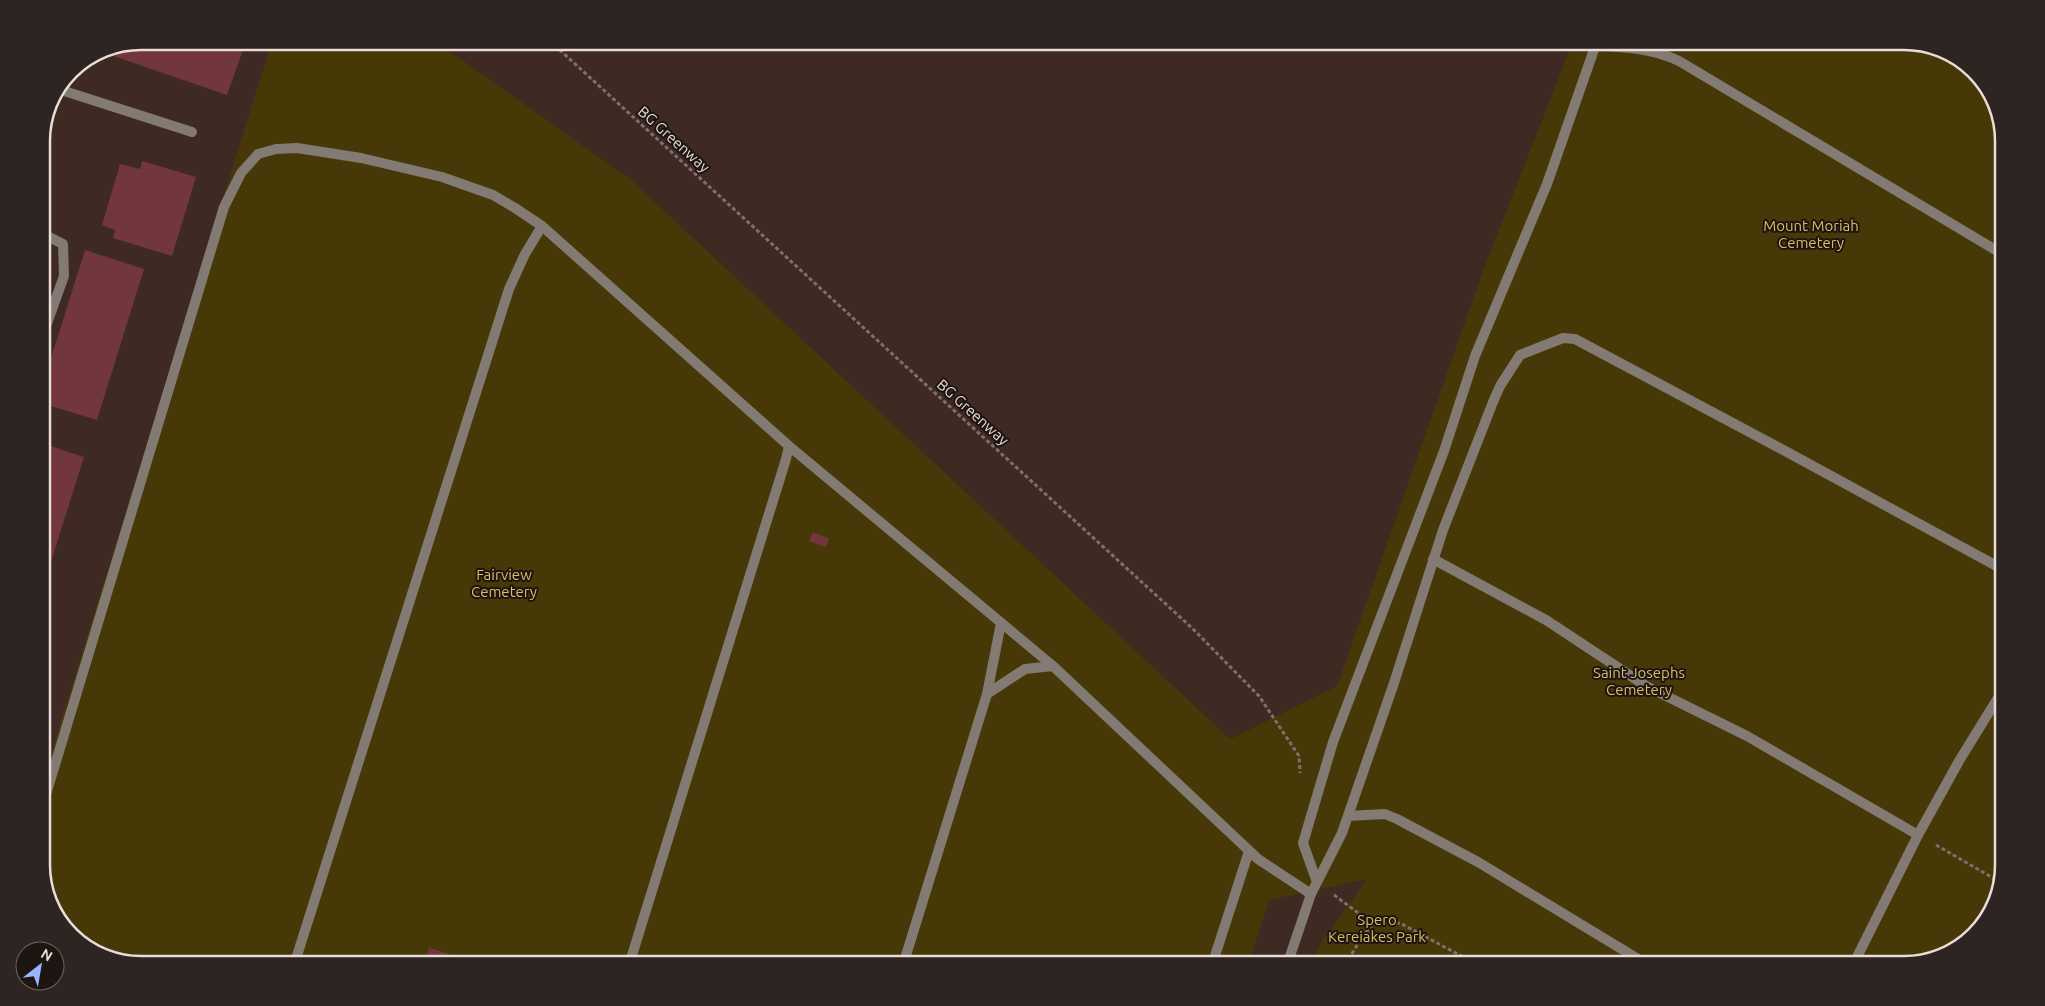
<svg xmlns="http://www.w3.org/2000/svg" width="2045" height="1006" font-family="Ubuntu,sans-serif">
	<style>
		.green { fill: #463907 }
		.building { fill: #72363e }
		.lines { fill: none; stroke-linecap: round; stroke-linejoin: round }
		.path { stroke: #806f68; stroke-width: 3; stroke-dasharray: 4 2.5; stroke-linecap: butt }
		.lane { stroke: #827a73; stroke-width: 10 }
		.street { stroke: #827a73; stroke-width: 10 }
		.labels { text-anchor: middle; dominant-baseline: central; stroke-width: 4; stroke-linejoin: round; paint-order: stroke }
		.street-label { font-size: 15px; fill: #eadcd7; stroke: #1e1512 }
		.park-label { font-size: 15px; fill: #d8bf64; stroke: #1e1512 }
		.rim { fill: none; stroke: #eadcd7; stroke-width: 2.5 }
	</style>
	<rect width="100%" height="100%" fill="#3e2a23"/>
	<path class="green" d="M272 41H435L630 179 1230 739 1337 686 1483 271 1573 41H1904L1948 51 1987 85 2004 134V865L1994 909 1959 948 1905 965H1313L1320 944 1367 879 1269 900 1248 965H141L97 955 58 921 41 872V785Z"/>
	<path class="building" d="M141 41H227L244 47 227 95 99 51 103 49Z
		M142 161 196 177 172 256 113 238 115 230 102 225 120 164 140 169Z
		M85 250 144 269 97 420 41 403V390Z
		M41 443 84 457 42 590 41 589Z
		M813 532 829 539 826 547 809 541Z
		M429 948 450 954 447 965H424Z"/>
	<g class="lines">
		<path class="path" d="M550 41 1192 628 1259 696 1299 756 1300 773
			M1936 845 2000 882
			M1334 895 1373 924 1400 923 1478 965
			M1345 965 1362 937 1373 924"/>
		<path class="lane" d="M1596 46C1625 47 1652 48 1679 61L2004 255
			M58 89 192 132
			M41 233 63 244 64 276 41 340
			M1433 559 1546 620 1646 686 1747 736 1918 835
			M987 694 1025 669 1053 666
			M41 811 224 207 241 173 258 154 276 149 297 148 361 158 442 177 493 195 515 208 542 226 789 446 1053 666 1258 859 1311 894 1342 833 1394 683 1443 530 1493 402 1500 386 1520 355 1563 338 1575 339 1787 452 2004 570
			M1348 816 1385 814 1397 819 1478 862 1648 965
			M1317 882 1303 843 1333 742 1444 451 1475 356 1547 184 1597 41
			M294 965 509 289 525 254 542 226
			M629 965 786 459 789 446
			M903 965 987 694 1001 623
			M1212 965 1249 851
			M1853 965 1918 835 1959 761 2004 688"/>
		<path class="street" d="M1287 965 1311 894"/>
	</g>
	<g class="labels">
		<g class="street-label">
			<text transform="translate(674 139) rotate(42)">BG Greenway</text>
			<text transform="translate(973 412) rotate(42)">BG Greenway</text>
		</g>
		<g class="park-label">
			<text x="1811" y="225">Mount Moriah<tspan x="1811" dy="17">Cemetery</tspan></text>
			<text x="504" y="574">Fairview<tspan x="504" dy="17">Cemetery</tspan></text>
			<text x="1639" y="672">Saint Josephs<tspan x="1639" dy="17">Cemetery</tspan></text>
			<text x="1377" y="919">Spero<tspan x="1377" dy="17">Kereiakes Park</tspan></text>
		</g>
	</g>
	<path d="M0 0H2045V1006H0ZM141 50H1904A91 91 0 0 1 1995 141V865A91 91 0 0 1 1904 956H141A91 91 0 0 1 50 865V141A91 91 0 0 1 141 50Z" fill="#2e2522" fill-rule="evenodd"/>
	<path class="rim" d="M141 50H1904A91 91 0 0 1 1995 141V865A91 91 0 0 1 1904 956H141A91 91 0 0 1 50 865V141A91 91 0 0 1 141 50Z"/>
	<g transform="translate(40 966) rotate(31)"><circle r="24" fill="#1e1512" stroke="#706561"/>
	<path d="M0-4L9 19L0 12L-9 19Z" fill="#98b6fd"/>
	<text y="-8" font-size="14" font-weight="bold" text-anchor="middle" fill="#eadcd7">N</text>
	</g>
</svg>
